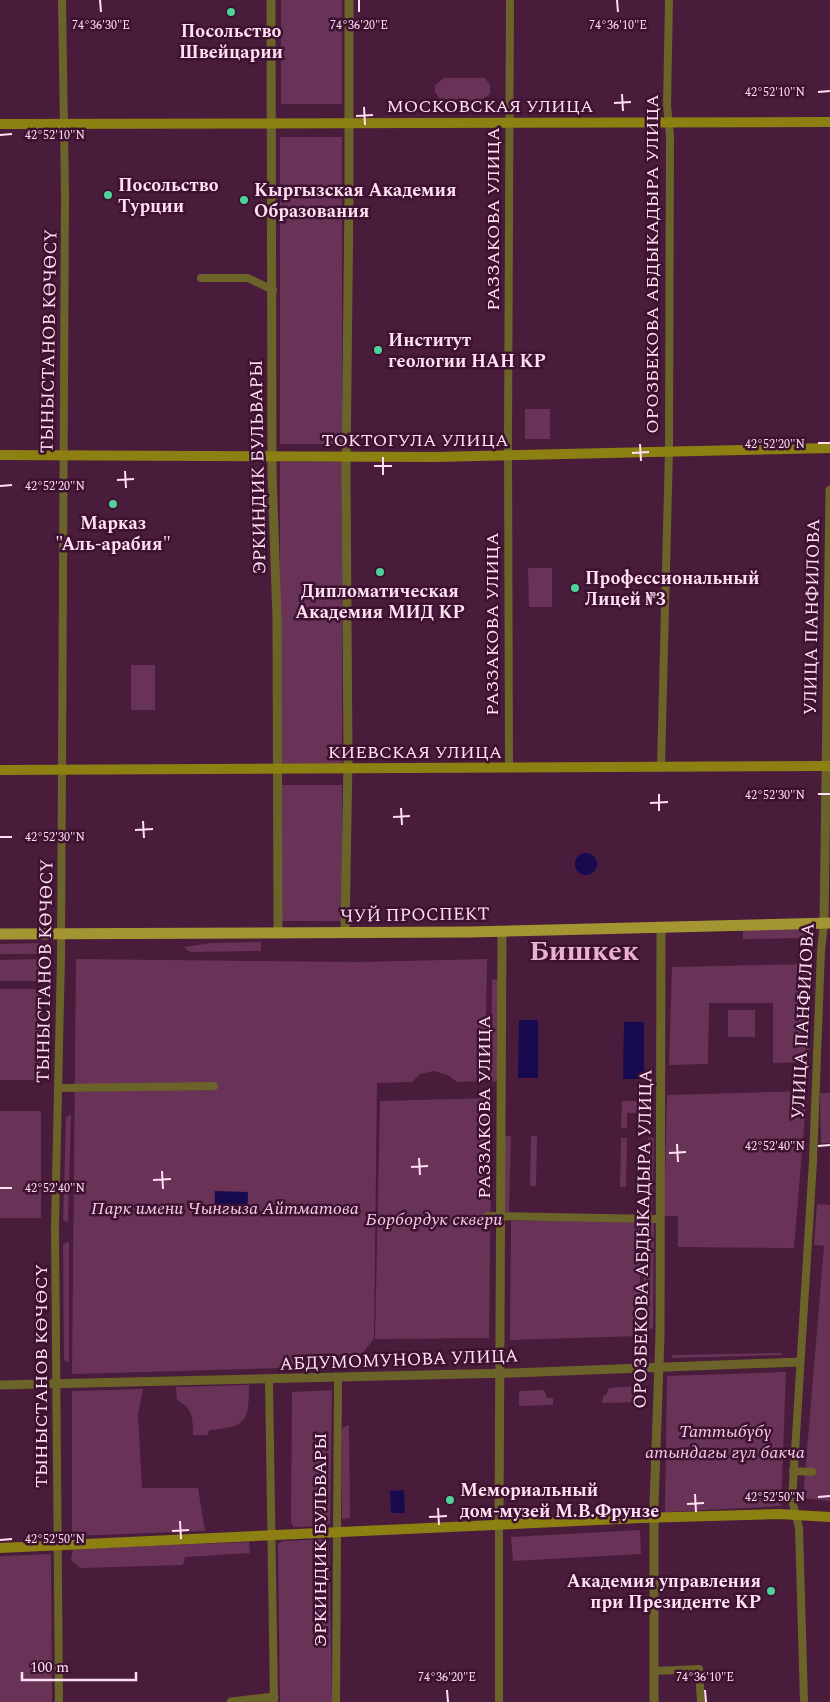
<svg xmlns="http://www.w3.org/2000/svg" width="830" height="1702" font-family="Spectral,serif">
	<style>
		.green { fill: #693357 }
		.water { fill: #180a4f }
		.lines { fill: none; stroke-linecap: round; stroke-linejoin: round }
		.minor { stroke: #6b6329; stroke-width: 8 }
		.tertiary { stroke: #6b6329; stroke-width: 9 }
		.secondary { stroke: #8d8012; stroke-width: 10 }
		.primary { stroke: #a39632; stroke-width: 11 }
		.ticks { fill: none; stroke: #fee0f1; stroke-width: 2 }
		.poi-dot { fill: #4dd39a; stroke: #3d1130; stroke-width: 2 }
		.labels { text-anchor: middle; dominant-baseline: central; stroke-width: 5; stroke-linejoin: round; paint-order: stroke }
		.poi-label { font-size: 18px; font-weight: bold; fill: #fee0f1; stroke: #3d1130; text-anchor: start }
		.street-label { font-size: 18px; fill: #fee0f1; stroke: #3d1130 }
		.park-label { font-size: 18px; font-style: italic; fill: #f6cbe5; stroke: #3d1130 }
		.town-label { font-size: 28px; font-weight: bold; fill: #ebb1d4; stroke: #3d1130 }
		.ticks-label { font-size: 12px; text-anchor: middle; fill: #fee0f1; stroke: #3d1130; stroke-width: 5; stroke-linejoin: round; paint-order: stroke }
	</style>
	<rect width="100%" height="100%" fill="#481c3a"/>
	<path class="green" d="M281 0H342V104H281Z
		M444 78H485L490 85V94L481 100 440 99 435 92V85Z
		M280 137H342V444H280Z
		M525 409H550V439H525Z
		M280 462H342V767H280Z
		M528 568H552V607H529Z
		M131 665H155V710H131Z
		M280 785H342V921H280Z
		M805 928V938L743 939V930Z
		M261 942V951L190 952 184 947 211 943Z
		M46 943V954H0V944Z
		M42 959V981H0V960Z
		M76 959 360 962 487 959 485 1081 457 1082 448 1075 434 1071 420 1074 412 1082 377 1083 374 1338 362 1354 312 1356V1367L72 1374Z
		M810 964 809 1062 773 1063V1003H709L708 1064 669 1065 672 967Z
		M492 979 498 980V1081L491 1082Z
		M0 989H42L43 1080H0Z
		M728 1010H755V1037H728Z
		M807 1091 794 1248 678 1247V1216H664L667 1095Z
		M820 1093H830V1143H821Z
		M492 1098 489 1338 375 1339 380 1101Z
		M622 1101H643L642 1113H627V1128H621Z
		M0 1111H41V1218H0Z
		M71 1115 68 1222 63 1220 66 1117Z
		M505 1136H511L509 1213H504Z
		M531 1136H537L536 1186H530Z
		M621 1138H627L626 1187H620Z
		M648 1138H654L652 1215H646Z
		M817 1204 830 1205V1501L803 1498 824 1246 814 1245Z
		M511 1221H640V1336L510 1340Z
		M646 1222H654L653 1328 645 1331 643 1229Z
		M69 1242V1363L64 1360 63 1244Z
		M782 1353V1355L672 1358V1355Z
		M786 1372 781 1506 665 1512 667 1376Z
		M249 1385C249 1423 246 1427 209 1430L208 1435H193C193 1419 193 1408 177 1400L176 1387Z
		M636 1386 637 1402 602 1403 603 1396 606 1395 609 1388Z
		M143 1389 138 1415 142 1488H198L205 1531 72 1536V1391Z
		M332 1390 330 1523 325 1526 294 1527 291 1523 292 1392Z
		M544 1390 547 1398H553V1405L519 1406V1391Z
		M349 1425 350 1518 342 1519V1428Z
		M640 1530 641 1554 513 1561 511 1537Z
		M324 1539 328 1540 329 1544 332 1702H280L278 1544 283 1541Z
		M249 1542 250 1553 185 1557 183 1565 80 1568 71 1560 73 1549Z
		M51 1554 52 1702H0V1556Z"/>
	<path class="water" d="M575 864a11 11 0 1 1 22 0a11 11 0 1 1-22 0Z
		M519 1020H538V1078H518Z
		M624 1022H644V1079H623Z
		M215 1191 248 1192 247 1216 214 1215Z
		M404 1490 405 1513H391L390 1491Z"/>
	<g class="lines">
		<path class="minor" d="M201 278H248L273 290
			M661 767 669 450 670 135 667 106 669 0
			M509 768 508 441 510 0
			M59 1088 214 1086
			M488 1216 659 1219
			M269 1380 274 1702
			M793 1471 812 1472
			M655 1671 699 1669 701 1702
			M59 1702 55 1227 61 956 65 195 62 0
			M336 1702 338 1377
			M499 1702V1524
			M804 1702 799 1528 792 1500 813 1161 821 951 824 923"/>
		<path class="tertiary" d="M271 0 272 471 277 619 278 934
			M824 923 830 490
			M345 933 348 760 346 470 349 197V0
			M0 1385 512 1373 799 1362
			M499 1524 502 932
			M231 1702 274 1697
			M654 1702V1505L660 1335 661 928"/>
		<path class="secondary" d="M0 124 830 122
			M0 455 435 457 830 448
			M0 770 830 766
			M0 1548 641 1518 779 1514 830 1517"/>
		<path class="primary" d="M0 934 470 932 830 923"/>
	</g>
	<path class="ticks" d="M100 0 101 12M359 0V12M617 0 618 12M818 92 830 91M622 94 623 111M614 103 631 102M364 107 365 125M356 116 373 115M0 135 12 134M818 443H830M640 444 641 461M632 453 649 452M383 457V475M374 466H392M125 471 126 488M117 480 134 479M0 486 12 485M659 794V811M818 794H830M650 803 668 802M401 808 402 825M393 817 410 816M143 821 144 838M135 830 153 829M0 837H12M677 1144 678 1162M818 1146 830 1145M669 1153 686 1152M419 1158 420 1175M411 1167 428 1166M162 1171 163 1189M153 1180 171 1179M0 1188H12M695 1494 696 1512M818 1497 830 1496M687 1504 704 1503M438 1508 439 1525M429 1517 447 1516M180 1521 181 1539M172 1531 189 1530M0 1540 12 1539M447 1690 448 1702M705 1690 706 1702"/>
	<g class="poi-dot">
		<circle cx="231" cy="12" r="5"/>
		<circle cx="108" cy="195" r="5"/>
		<circle cx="244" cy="200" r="5"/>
		<circle cx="378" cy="350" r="5"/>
		<circle cx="113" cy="504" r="5"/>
		<circle cx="380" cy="572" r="5"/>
		<circle cx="575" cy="588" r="5"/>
		<circle cx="450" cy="1500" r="5"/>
		<circle cx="771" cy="1591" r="5"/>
	</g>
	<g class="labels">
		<g class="poi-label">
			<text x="231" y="31" text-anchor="middle">Посольство<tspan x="231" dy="21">Швейцарии</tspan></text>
			<text x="118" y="185">Посольство<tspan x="118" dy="21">Турции</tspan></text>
			<text x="254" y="190">Кыргызская Академия<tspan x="254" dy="21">Образования</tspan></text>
			<text x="388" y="340">Институт<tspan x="388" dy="21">геологии НАН КР</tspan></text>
			<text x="113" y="523" text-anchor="middle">Марказ<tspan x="113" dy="21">"Аль-арабия"</tspan></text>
			<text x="585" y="578">Профессиональный<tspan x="585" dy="21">Лицей №3</tspan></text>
			<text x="380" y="591" text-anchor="middle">Дипломатическая<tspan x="380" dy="21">Академия МИД КР</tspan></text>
			<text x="460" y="1490">Мемориальный<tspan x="460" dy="21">дом-музей М.В.Фрунзе</tspan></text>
			<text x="761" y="1581" text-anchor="end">Академия управления<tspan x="761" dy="21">при Президенте КР</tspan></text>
		</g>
		<g class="street-label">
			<text x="490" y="106">МОСКОВСКАЯ УЛИЦА</text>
			<text transform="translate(493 219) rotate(-90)">РАЗЗАКОВА УЛИЦА</text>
			<text transform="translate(652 264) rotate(-90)">ОРОЗБЕКОВА АБДЫКАДЫРА УЛИЦА</text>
			<text transform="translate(49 341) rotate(-89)">ТЫНЫСТАНОВ КӨЧӨСҮ</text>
			<text x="415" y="440">ТОКТОГУЛА УЛИЦА</text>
			<text transform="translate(258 467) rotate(-91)">ЭРКИНДИК БУЛЬВАРЫ</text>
			<text transform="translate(812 617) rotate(-89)">УЛИЦА ПАНФИЛОВА</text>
			<text transform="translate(492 624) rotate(-90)">РАЗЗАКОВА УЛИЦА</text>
			<text x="415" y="752">КИЕВСКАЯ УЛИЦА</text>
			<text transform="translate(415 915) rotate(-1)">ЧУЙ ПРОСПЕКТ</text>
			<text transform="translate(45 971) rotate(-89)">ТЫНЫСТАНОВ КӨЧӨСҮ</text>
			<text transform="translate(803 1021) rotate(-87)">УЛИЦА ПАНФИЛОВА</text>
			<text transform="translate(484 1107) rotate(-90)">РАЗЗАКОВА УЛИЦА</text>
			<text transform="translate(643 1239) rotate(-89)">ОРОЗБЕКОВА АБДЫКАДЫРА УЛИЦА</text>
			<text transform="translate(399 1360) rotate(-2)">АБДУМОМУНОВА УЛИЦА</text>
			<text transform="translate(41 1376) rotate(-90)">ТЫНЫСТАНОВ КӨЧӨСҮ</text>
			<text transform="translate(320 1540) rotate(-90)">ЭРКИНДИК БУЛЬВАРЫ</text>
		</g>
		<g class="park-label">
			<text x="225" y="1208">Парк имени Чынгыза Айтматова</text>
			<text x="434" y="1219">Борбордук сквери</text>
			<text x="725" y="1431">Таттыбүбү<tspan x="725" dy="21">атындагы гүл бакча</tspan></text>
		</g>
		<g class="town-label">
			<text x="584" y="951">Бишкек</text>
		</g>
	</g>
	<g class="ticks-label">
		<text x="101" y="29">74°36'30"E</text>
		<text x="359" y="29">74°36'20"E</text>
		<text x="618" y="29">74°36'10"E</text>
		<text x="775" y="96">42°52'10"N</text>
		<text x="55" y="139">42°52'10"N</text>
		<text x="775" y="448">42°52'20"N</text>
		<text x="55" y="490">42°52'20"N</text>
		<text x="775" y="799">42°52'30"N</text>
		<text x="55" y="841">42°52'30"N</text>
		<text x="775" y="1150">42°52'40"N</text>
		<text x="55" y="1192">42°52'40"N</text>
		<text x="775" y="1501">42°52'50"N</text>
		<text x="55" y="1543">42°52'50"N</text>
		<text x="447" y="1681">74°36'20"E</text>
		<text x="705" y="1681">74°36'10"E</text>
	</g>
	<path d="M22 1672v8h114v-8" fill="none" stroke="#fee0f1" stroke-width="2.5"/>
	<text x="30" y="1672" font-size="15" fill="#fee0f1" stroke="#3d1130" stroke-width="4" paint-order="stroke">100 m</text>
</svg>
